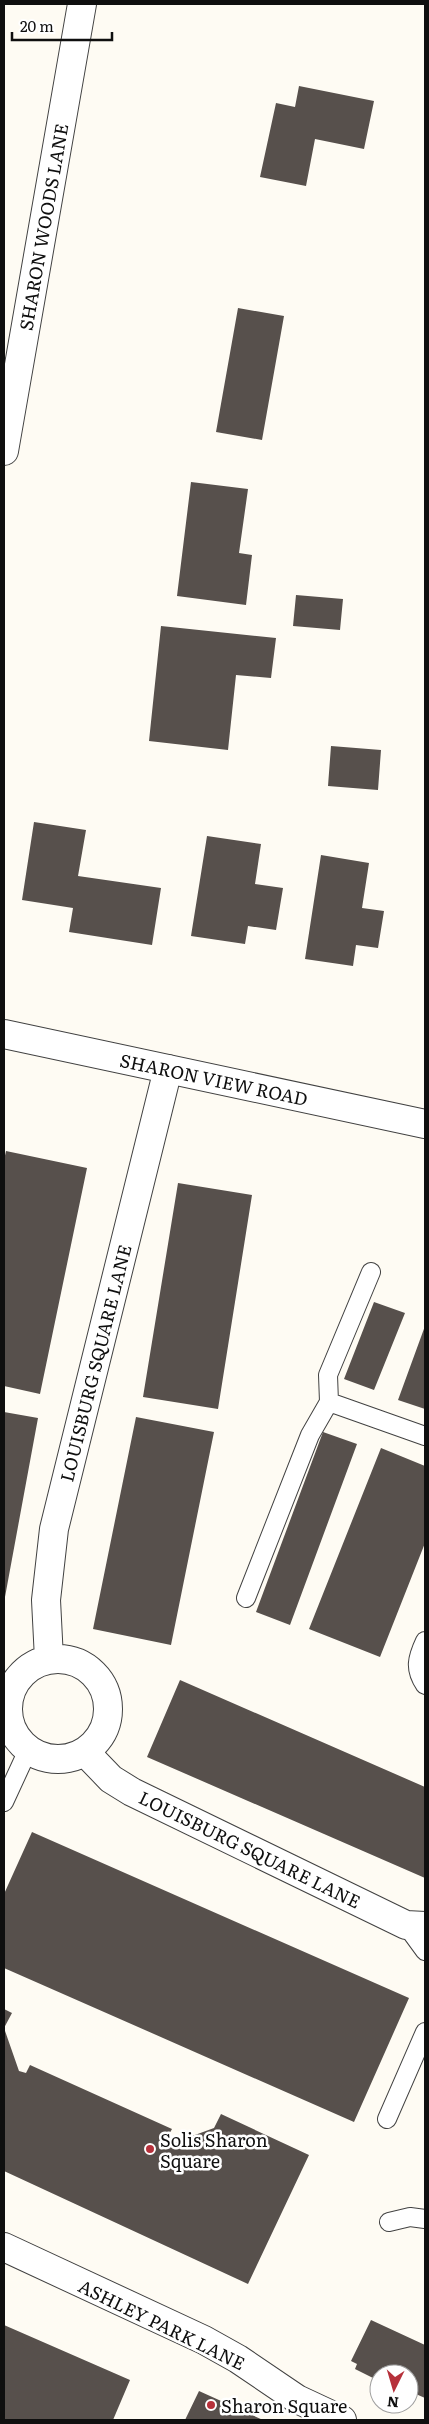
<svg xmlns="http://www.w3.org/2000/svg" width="429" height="2424" font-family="Literata,serif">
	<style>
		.building { fill: #57504c }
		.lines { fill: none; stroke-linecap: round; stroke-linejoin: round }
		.service-casing { stroke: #424242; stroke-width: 20 }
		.minor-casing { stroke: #424242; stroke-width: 30 }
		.tertiary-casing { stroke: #424242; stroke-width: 30 }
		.service { stroke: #fff; stroke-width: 18 }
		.minor { stroke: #fff; stroke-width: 28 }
		.tertiary { stroke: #fff; stroke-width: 28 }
		.poi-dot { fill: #b6313b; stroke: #fff; stroke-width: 2 }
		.labels { text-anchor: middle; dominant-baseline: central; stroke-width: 5; stroke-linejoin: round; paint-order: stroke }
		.street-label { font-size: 18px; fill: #0f0f0f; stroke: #fff }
		.poi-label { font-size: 18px; fill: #0f0f0f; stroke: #fff; text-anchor: start }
	</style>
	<rect width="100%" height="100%" fill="#fefbf3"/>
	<path class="building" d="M299 86 374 101 364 149 315 139 306 186 260 177 276 103 295 107Z
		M238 308 284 316 262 440 216 432Z
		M191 482 248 489 239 553 252 555 246 605 177 596Z
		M296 595 343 599 340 630 293 626Z
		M161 626 276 638 271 678 236 675 228 750 149 741Z
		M331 746 381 750 378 790 328 786Z
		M34 822 86 830 78 876 161 888 152 945 69 932 73 908 22 900Z
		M207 836 261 844 255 884 283 888 276 930 248 926 245 944 191 936Z
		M321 855 369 863 362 908 384 911 378 948 356 945 353 966 305 959Z
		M6 1151 87 1168 40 1394 4 1386V1160Z
		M178 1183 252 1195 218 1409 143 1397Z
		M374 1302 405 1313 374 1390 344 1379Z
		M425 1326V1409L398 1400Z
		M4 1412 38 1418 5 1597H4Z
		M136 1417 214 1432 171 1645 93 1629Z
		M323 1432 357 1444 290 1625 256 1612Z
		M381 1448 425 1466V1543L380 1657 309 1629Z
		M180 1680 425 1787V1878L147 1757Z
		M32 1832 409 1998 354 2122 4 1968V1894Z
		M4 2009 12 2013 4 2028 19 2071 26 2073 30 2065 172 2129 166 2140 173 2143 214 2128 221 2114 309 2155 248 2284 4 2171Z
		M371 2320 425 2345V2398L409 2391V2374H379L377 2380 355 2369 357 2364 351 2361Z
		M4 2325 130 2380 113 2420H4Z
		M199 2391 263 2420H185Z"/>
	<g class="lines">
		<defs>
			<path id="service" d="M329 1402 425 1436
				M246 1598 310 1435 329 1402 328 1375 371 1272
				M425 1641C417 1658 414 1669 425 1685
				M4 1802 28 1750
				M406 1925 425 1951
				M387 2119 425 2032
				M389 2222 410 2217 425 2219"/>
			<path id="minor" d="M4 451 82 4
				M8 1709a50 50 0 1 1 100 0a50 50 0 1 1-100 0Z
				M49 1659 46 1600 54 1529 168 1069
				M85 1752 111 1779 132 1792 406 1925 425 1926
				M4 2247 204 2340 238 2359 297 2399 342 2420"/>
			<path id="tertiary" d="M4 1034 425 1124"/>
		</defs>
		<use href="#service" class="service-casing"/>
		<use href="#minor" class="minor-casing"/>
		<use href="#tertiary" class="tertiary-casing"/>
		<use href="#service" class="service"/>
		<use href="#minor" class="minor"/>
		<use href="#tertiary" class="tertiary"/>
	</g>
	<g class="poi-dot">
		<circle cx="150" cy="2149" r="5"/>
		<circle cx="211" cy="2405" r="5"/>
	</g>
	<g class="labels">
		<g class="street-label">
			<text transform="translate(43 227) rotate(-80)">SHARON WOODS LANE</text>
			<text transform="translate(214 1079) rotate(12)">SHARON VIEW ROAD</text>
			<text transform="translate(95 1363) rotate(-76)">LOUISBURG SQUARE LANE</text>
			<text transform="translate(250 1849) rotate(26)">LOUISBURG SQUARE LANE</text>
			<text transform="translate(162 2324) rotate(26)">ASHLEY PARK LANE</text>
		</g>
		<g class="poi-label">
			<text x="160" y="2139">Solis Sharon<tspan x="160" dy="21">Square</tspan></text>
			<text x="221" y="2405">Sharon Square</text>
		</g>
	</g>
	<rect width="429" height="2424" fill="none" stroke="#0f0f0f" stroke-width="10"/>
	<g transform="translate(394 2389) rotate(185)"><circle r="24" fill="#ffffff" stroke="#9f9f9f"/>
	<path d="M0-4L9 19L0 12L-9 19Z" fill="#b6313b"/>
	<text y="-8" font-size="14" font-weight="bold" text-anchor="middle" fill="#0f0f0f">N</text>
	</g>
	<path d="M12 32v8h100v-8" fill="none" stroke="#0f0f0f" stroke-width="2.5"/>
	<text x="20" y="32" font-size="15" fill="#0f0f0f" stroke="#ffffff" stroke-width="4" paint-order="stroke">20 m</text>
</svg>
